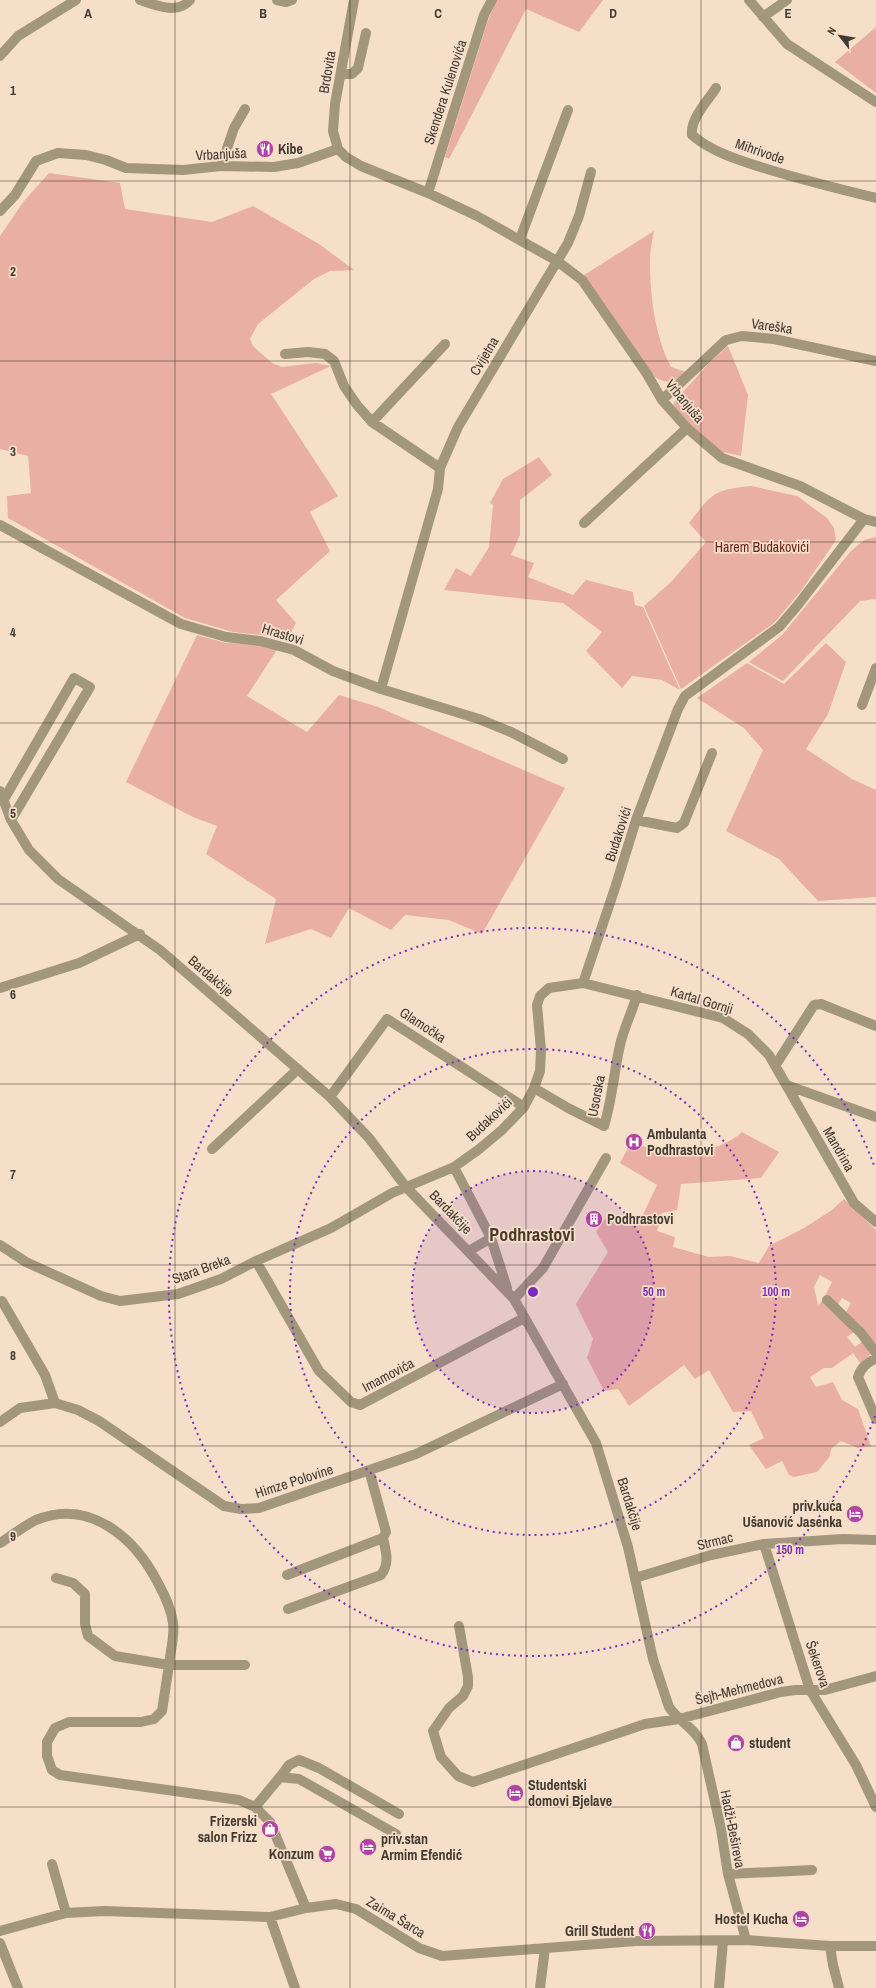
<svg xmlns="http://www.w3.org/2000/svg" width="876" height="1988" font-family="'Archivo Narrow',sans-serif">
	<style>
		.green { fill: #e9aea4; fill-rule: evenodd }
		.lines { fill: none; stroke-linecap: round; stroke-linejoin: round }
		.minor { stroke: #a2967d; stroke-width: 10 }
		.grid { fill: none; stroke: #423930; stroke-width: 1; stroke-opacity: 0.55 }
		.ring { fill: none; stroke: #7b2cbf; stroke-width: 2; stroke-dasharray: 2 4 }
		.labels { text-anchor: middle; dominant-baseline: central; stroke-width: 3.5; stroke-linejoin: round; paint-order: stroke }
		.street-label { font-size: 14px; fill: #423930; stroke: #f5dfc9 }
		.poi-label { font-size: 14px; font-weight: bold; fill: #423930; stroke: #f5dfc9; text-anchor: start }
		.park-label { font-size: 14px; fill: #6c1c15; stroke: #f5dfc9 }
		.district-label { font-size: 18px; font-weight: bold; fill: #4a3927; stroke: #f5dfc9 }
		.grid-label { font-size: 13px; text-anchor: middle; font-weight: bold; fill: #423930; stroke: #f5dfc9; stroke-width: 3.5; stroke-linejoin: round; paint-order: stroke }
		.centre { fill: #7b2cbf; stroke: #f5dfc9; stroke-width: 2 }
		.ring-label { font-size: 12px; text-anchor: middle; font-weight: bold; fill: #7b2cbf; stroke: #f5dfc9; stroke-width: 3.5; stroke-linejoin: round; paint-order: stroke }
	</style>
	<rect width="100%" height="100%" fill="#f5dfc9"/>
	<path class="green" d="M497 0H603L579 32 526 9 449 159 445 157 488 20Z
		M876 27V93L835 62Z
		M49 173 120 183 125 209 212 222 253 206 319 244 354 270 330 271 314 279 258 324 250 339 253 346 272 363 282 367 316 363 331 366 271 394 338 496 310 512 330 551 276 600 296 623 288 638 233 632 185 618 8 518 7 496 31 493 28 456 0 449V236L24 201Z
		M654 231C652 241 650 251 650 262 650 296 655 336 671 367L689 373C672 382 667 386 651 374L584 275Z
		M728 346 748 395 741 456 719 451 692 427 673 405 675 401 709 363Z
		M539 457 552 475 520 500V535L511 555 534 563 528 577 573 595 586 580 633 592 635 605 643 607 680 690 662 680 632 676 622 688 586 651 602 632 563 603 444 590 456 568 471 576 489 547 493 505 490 503 503 479Z
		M751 486 797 496 827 518 834 528 836 540 801 591 774 623 681 689 644 606 671 582 706 542 689 523C712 494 712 490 751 486Z
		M876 537V599L860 601 783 681 749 662 782 635 851 551 864 540Z
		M197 635 226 643 257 644 278 648 247 696 307 732 339 695 378 707 565 788 482 934 449 920 405 915 391 930 349 908 331 938 311 929 265 944 276 899 206 854 217 826 193 817 126 782Z
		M826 643 846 662 828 714 806 749 852 779 876 790V897L818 901 779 859 726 831 763 750 744 728 697 698 747 663 784 684Z
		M742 1132 779 1152 761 1178 681 1184 677 1210 662 1213 657 1231 675 1237 673 1247 709 1257 730 1256 759 1263 769 1246 804 1228 832 1210 844 1199 876 1230V1350L860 1363 853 1353 832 1368H824L810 1377 816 1387 833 1382 842 1400 858 1409 871 1446 858 1448 841 1441 831 1449 830 1456 817 1472 794 1477 789 1475 782 1461 766 1469 749 1445 764 1438 751 1411 733 1412 709 1370 695 1379 684 1365 629 1406 618 1389 604 1391 587 1358 593 1339 576 1304 608 1252 596 1232 607 1216 642 1217 657 1185 620 1163 630 1144C648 1147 665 1152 682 1153 699 1155 730 1144 742 1132ZM820 1275 832 1282 823 1300 818 1305 814 1287ZM842 1298 851 1303 846 1312 837 1306ZM855 1331 863 1341 855 1347 847 1337Z"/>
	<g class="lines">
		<path class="minor" d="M140 0C155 5 178 15 190 0
			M277 0 286 2 292 0
			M354 0 335 104 333 131 338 149 346 157 361 166 428 193 477 216 557 261 582 280 647 374 662 400 687 428 722 458 800 486 864 519 876 522
			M749 0 787 44 876 102
			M763 17 787 0
			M0 56 18 36 76 0
			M341 74H352L358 68 366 33
			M716 88C707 102 690 119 692 135 713 153 741 161 767 169 803 180 839 189 876 198
			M221 166 234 128 245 109
			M428 193 484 15 492 0
			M0 211 15 195 36 161 58 153 86 155 106 160 126 168 183 170 221 166 274 167 298 163 338 149
			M520 239 568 110
			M285 354 308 352 325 354 334 361 344 386 357 405 372 422 440 468
			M662 400 726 340 742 336 774 339 876 361
			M372 422 445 344
			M584 523 687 428
			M0 525 181 624 226 637 260 641 294 650 333 671 381 689 479 719 511 732 563 759
			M381 689 438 489 440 468 458 427 568 243 579 216 591 172
			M862 705 876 668
			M0 791 11 820 29 850 58 879 160 950 330 1097 369 1138 406 1187 514 1299 596 1443 628 1547 653 1659 669 1707C678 1721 695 1728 702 1744L721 1829 728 1874 746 1940
			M3 801 74 678 90 687 11 820
			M636 820 677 828 684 823 712 753
			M583 983 723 1018 748 1034 769 1055 854 1203 876 1222
			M0 988 79 963 140 934
			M775 1066 814 1005 821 1004 876 1026
			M786 1085 876 1117
			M534 1088 568 1108 604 1126C612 1100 614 1072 620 1045 624 1028 632 1012 637 995
			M330 1097 387 1019 524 1107
			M212 1149 298 1069
			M454 1167 491 1238 507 1288
			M0 1245 26 1262 101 1296 120 1301 178 1294 221 1279 256 1261 331 1228 392 1193 454 1167 478 1150 502 1130 524 1107 534 1088 540 1071 541 1050 537 1005 540 996 549 988 583 983 615 888 636 820 678 709 685 696 779 627 797 606 864 519
			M469 1251 491 1238
			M256 1261 319 1371 351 1402 360 1405 524 1318
			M514 1299 543 1268 606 1158
			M827 1300 861 1333 876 1353
			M2 1301 45 1375 55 1403
			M876 1358C867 1363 861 1367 858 1377L876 1419
			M0 1422 20 1408 55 1403 78 1410 99 1421 224 1506 241 1509 259 1508 416 1454 563 1384
			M0 1543C11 1536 24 1526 36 1520 90 1498 135 1538 158 1583 165 1596 171 1608 173 1623 175 1636 170 1652 169 1665L115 1656 88 1636 85 1624V1594L73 1583 56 1578
			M764 1544 810 1690 856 1765 876 1807
			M287 1575 383 1538 386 1532 369 1470
			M635 1578 711 1555 764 1544 843 1539 876 1540
			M288 1609 381 1575C390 1563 386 1552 383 1538
			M459 1626 468 1677V1686L463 1696 449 1708 433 1731 441 1757 458 1776 473 1782 645 1724 679 1719 781 1692 795 1690H825L876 1676
			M245 1665H169L162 1711 154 1719 141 1722H69L55 1728 47 1742V1756L52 1770 60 1775 239 1800 255 1807 270 1822 306 1908
			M280 1777 289 1765 299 1760 319 1768 399 1814
			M255 1807 280 1777 299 1779 396 1834
			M52 1864 66 1913
			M728 1874 812 1870
			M270 1917 295 1988
			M0 1931 66 1913 104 1911 270 1917 306 1908 336 1904 356 1909 419 1948 442 1956 636 1941 746 1940 830 1946H876
			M0 1943 18 1988
			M830 1946 833 1965 839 1988
			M540 1988 545 1948
			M719 1988 723 1941"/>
	</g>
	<path class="grid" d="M175 0V1988M350 0V1988M526 0V1988M701 0V1988M0 181H876M0 361H876M0 542H876M0 723H876M0 904H876M0 1084H876M0 1265H876M0 1446H876M0 1627H876M0 1807H876"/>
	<circle cx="533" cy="1292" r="121" fill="#7b2cbf" fill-opacity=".12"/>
	<g class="ring">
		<circle cx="533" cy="1292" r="121"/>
		<circle cx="533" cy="1292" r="243"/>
		<path d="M875 1416A364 364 0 1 1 875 1168"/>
	</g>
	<defs>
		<symbol id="restaurant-disc" viewBox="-11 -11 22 22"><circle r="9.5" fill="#af44a5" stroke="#f5dfc9"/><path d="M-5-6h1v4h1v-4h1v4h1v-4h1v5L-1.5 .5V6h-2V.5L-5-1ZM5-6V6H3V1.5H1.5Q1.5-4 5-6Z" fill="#fff"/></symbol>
		<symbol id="hospital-disc" viewBox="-11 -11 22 22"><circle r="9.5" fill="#af44a5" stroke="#f5dfc9"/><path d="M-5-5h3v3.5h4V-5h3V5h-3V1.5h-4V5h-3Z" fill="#fff"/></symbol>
		<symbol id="building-disc" viewBox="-11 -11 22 22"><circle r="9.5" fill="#af44a5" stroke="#f5dfc9"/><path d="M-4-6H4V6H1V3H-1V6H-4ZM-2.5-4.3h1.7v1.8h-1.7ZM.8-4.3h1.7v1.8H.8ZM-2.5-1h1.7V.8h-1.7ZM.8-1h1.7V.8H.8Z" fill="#fff"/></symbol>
		<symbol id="hotel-disc" viewBox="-11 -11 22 22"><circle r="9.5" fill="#af44a5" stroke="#f5dfc9"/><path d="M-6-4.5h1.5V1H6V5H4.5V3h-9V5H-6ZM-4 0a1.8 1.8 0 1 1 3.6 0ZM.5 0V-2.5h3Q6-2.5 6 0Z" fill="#fff"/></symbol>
		<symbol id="shop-disc" viewBox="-11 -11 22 22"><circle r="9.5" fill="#af44a5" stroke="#f5dfc9"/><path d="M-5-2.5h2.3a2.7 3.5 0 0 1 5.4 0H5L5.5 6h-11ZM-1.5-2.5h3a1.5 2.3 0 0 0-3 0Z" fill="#fff"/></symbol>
		<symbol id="supermarket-disc" viewBox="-11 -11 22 22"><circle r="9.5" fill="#af44a5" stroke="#f5dfc9"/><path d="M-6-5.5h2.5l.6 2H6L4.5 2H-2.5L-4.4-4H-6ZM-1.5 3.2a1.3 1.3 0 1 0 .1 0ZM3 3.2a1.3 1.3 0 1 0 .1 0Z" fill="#fff"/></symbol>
	</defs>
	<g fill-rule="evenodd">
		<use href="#restaurant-disc" x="255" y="139" width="20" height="20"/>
		<use href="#hospital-disc" x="624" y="1132" width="20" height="20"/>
		<use href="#building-disc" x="584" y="1209" width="20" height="20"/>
		<use href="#hotel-disc" x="845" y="1504" width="20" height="20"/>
		<use href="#shop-disc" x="726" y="1733" width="20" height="20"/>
		<use href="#hotel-disc" x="505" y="1783" width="20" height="20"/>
		<use href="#shop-disc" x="260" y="1819" width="20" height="20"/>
		<use href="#hotel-disc" x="358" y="1837" width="20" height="20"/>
		<use href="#supermarket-disc" x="317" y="1844" width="20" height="20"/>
		<use href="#hotel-disc" x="791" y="1909" width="20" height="20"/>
		<use href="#restaurant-disc" x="637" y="1921" width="20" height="20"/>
	</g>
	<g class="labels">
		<g class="street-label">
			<text transform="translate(327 72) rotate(-80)">Brdovita</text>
			<text transform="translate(445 92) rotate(-72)">Skendera Kulenovića</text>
			<text transform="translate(760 151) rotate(19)">Mihrivode</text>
			<text transform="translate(221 154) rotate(-3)">Vrbanjuša</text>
			<text transform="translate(772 326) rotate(8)">Vareška</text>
			<text transform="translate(484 356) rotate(-59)">Cvijetna</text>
			<text transform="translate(685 401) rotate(50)">Vrbanjuša</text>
			<text transform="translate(283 634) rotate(17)">Hrastovi</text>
			<text transform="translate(618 834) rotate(-72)">Budakovići</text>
			<text transform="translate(211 976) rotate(41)">Bardakčije</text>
			<text transform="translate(702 1000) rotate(17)">Kartal Gornji</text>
			<text transform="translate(423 1025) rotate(33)">Glamočka</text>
			<text transform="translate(596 1096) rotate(-79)">Usorska</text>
			<text transform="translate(489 1119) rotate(-43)">Budakovići</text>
			<text transform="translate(839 1149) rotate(60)">Mandrina</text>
			<text transform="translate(451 1212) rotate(46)">Bardakčije</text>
			<text transform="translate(201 1269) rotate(-20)">Stara Breka</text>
			<text transform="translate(388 1375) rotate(-28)">Imamovića</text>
			<text transform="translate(294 1481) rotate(-18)">Himze Polovine</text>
			<text transform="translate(630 1504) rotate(73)">Bardakčije</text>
			<text transform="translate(715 1541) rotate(-14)">Strmac</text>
			<text transform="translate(818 1664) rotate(71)">Šekerova</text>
			<text transform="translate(739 1689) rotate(-14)">Šejh-Mehmedova</text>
			<text transform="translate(733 1829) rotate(79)">Hadži-Bešireva</text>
			<text transform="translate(396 1917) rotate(31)">Zaima Šarca</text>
		</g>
		<g class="poi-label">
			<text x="278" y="149">Kibe</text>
			<text x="647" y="1134">Ambulanta<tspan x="647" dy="16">Podhrastovi</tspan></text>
			<text x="607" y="1219">Podhrastovi</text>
			<text x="842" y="1506" text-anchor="end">priv.kuća<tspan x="842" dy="16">Ušanović Jasenka</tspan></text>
			<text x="749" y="1743">student</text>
			<text x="528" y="1785">Studentski<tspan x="528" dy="16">domovi Bjelave</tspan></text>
			<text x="257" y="1821" text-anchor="end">Frizerski<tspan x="257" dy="16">salon Frizz</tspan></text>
			<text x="381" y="1839">priv.stan<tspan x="381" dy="16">Armim Efendić</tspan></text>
			<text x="314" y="1854" text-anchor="end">Konzum</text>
			<text x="788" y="1919" text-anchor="end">Hostel Kucha</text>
			<text x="634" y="1931" text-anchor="end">Grill Student</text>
		</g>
		<g class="park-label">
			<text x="762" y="547">Harem Budakovići</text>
		</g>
		<g class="district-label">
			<text x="532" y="1234">Podhrastovi</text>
		</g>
	</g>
	<g class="grid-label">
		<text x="88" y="18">A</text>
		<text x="263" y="18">B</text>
		<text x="438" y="18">C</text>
		<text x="613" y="18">D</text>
		<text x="788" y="18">E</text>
		<text x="13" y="95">1</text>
		<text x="13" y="276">2</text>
		<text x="13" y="456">3</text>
		<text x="13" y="637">4</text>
		<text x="13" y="818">5</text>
		<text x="13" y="999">6</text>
		<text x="13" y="1179">7</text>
		<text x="13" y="1360">8</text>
		<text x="13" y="1541">9</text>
	</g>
	<circle cx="533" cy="1292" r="6" class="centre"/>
	<g class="ring-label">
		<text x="654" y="1296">50 m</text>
		<text x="776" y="1296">100 m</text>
		<text x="790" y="1554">150 m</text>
	</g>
	<g transform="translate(840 36) rotate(301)" stroke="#f5dfc9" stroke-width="3" paint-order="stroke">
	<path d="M0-3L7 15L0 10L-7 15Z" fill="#423930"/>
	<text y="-6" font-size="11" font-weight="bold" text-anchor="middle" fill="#423930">N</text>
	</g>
</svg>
